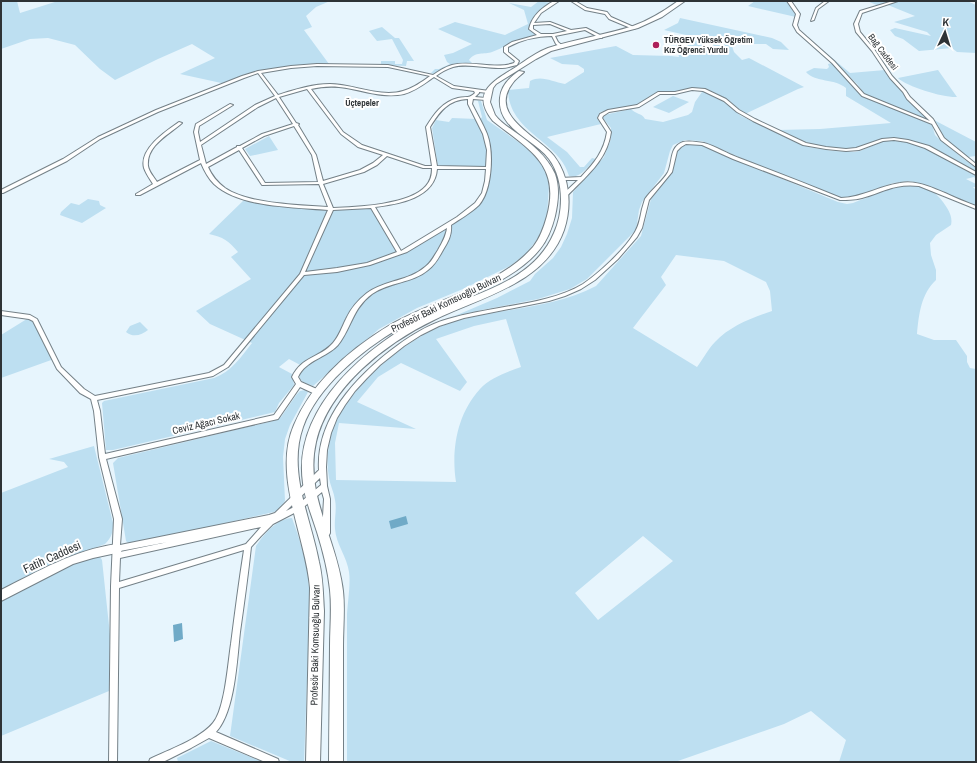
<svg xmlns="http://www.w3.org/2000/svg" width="977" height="763" font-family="'Archivo Narrow',sans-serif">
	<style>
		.green { fill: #bddff1; fill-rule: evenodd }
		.water { fill: #70aac7 }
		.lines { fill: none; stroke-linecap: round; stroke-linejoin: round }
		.street-casing { stroke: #748087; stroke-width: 2 }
		.secondary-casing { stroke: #748087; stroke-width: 2 }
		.primary-casing { stroke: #748087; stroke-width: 2 }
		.street { fill: #fff; fill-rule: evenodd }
		.secondary { fill: #fff; fill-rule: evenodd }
		.primary { fill: #fff; fill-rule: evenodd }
		.poi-dot { fill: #ae2059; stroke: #fff; stroke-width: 1.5 }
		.labels { text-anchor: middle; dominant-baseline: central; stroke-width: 4; stroke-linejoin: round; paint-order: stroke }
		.far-poi-label { font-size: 9px; font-weight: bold; fill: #2e3336; stroke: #fff; text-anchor: start }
		.far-street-label { font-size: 9px; fill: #2e3336; stroke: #fff }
		.far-neighbourhood-label { font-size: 9px; font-weight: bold; fill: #2e3336; stroke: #fff }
		.street-label { font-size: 10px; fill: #2e3336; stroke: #fff }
		.near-street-label { font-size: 12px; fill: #2e3336; stroke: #fff }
	</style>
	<rect width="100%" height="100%" fill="#e7f5fd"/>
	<path class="green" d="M1 1H17L20 13 58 1H330L316 7 306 16 312 27 304 30 329 64 291 67 259 72 226 84 180 74 215 58 192 44 158 59 115 80 100 69 75 45 48 38 30 39 1 49Z
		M539 1 551 3 536 15 530 27 536 33 535 35C526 38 517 40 508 44 503 47 498 50 492 52 484 55 475 51 469 60L472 63C457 64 447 67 434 74L431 73 435 69H439L450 64 447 62 444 55 453 53 472 44 438 29 455 22 505 35 528 24 524 10 509 3 531 7Z
		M755 1H787L796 14V17L748 6Z
		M867 1H967L976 5V53L957 52 952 48 919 51 903 39 895 36 890 30 895 28 931 36 927 32 894 22 915 16 888 5 879 6Z
		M680 18 772 38 781 42 789 50 773 49 766 44H741L732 46 734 52 742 60 749 58 804 87 798 89 745 114 727 99 709 90 695 88 670 92H660L636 105 600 112 597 118 601 124 547 137 567 152 580 167H584L592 158 596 159C588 166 581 179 569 176 560 141 509 133 508 90L529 88 530 81C542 75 552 82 565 84L584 72V69L578 65 562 64 550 58 616 46 633 55 671 56 679 57 675 40 686 36V35L664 30 678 23Z
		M382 27 395 38H399L414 61H407L406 66 381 65V61H395V64H402L403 60 392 39 377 41 369 31Z
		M819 47 850 73 885 70 902 89 910 103 931 120 930 121 865 95 857 84Z
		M832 63 862 95 932 125 935 135 938 138 965 160 976 167V172C950 159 927 142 898 138 883 136 872 144 857 148 832 155 801 140 778 130L820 129 891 123 846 96V88C834 78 816 83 806 72L814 68 827 69 829 67 828 64Z
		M938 70 957 97C945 98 907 87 898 78Z
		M704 91 719 97 741 116 809 147 833 151 854 152 860 151 884 141 899 140 924 147 976 176V179L974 177 966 179 976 184V187H973L976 190V207L923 184 909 181 893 183 852 198 839 197 785 177 702 141 685 140 673 145 670 151 664 173 642 202 639 210 636 230 587 279 570 289 538 299 482 310 450 318 497 298 530 281 535 274 553 258 561 247 567 234 572 218 573 192 604 157 611 139V128L602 117 604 115 631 109C635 114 642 113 645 119L663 122 688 115 692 112 695 102 702 92Z
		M673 96 689 102 669 113 653 107Z
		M475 100 481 101 487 120 527 148 543 165 548 175 549 185 547 216 543 229 536 241 526 254 510 266 463 289 417 308 379 329 313 386 303 382 300 379V373L304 367 289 359 279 367 292 374 294 385 279 403 275 412 113 450H106L102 403 104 401 214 378C231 372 241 357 252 343L210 324 196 311 251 279 231 257 238 252C229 241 223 237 209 234L245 199 260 202 331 209 372 206 400 253 449 224 481 199 488 168 438 167 432 128 436 120 449 122 452 118 477 119 479 121 482 117 478 101Z
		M934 120 976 142V156L968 157 965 156 943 139 938 125Z
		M269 136 278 150 250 156 245 149Z
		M688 144 701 145 838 202 847 204 853 203C882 193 920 170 943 202 948 209 953 216 951 225L936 235 930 243 931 255 936 270V280C921 294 919 314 917 334L934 340H956L967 356V362L970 368 976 369V762H839L846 740 811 711 784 724 675 762H347C347 714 347 666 347 618 347 605 351 585 349 572 347 557 336 544 335 529 334 520 337 509 335 500 334 492 330 485 329 478 327 467 327 456 329 445 335 399 397 345 439 327 489 307 547 312 596 286L641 236 651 199 672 172 677 151 683 145ZM676 255 724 261 766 282 770 291 772 311C751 318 730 326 715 342 708 349 703 359 697 367L633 328 666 285 661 277ZM506 319 521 367C507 372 490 378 480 389 457 414 451 450 456 482L336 480 335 443 339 423 416 429 357 402 378 377 401 363 460 391 467 382 436 339 474 326ZM643 536 673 561 598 620 575 593Z
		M88 199 99 201 100 205 106 208 82 223 60 215 61 212 71 203 79 205Z
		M30 317 35 320 54 359 1 378V335Z
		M140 322 148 330C142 335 133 338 126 332L130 326Z
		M305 390 308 392 290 425 285 439 283 457 285 501 278 511 136 544 128 543 126 541 113 463 118 458 273 421 281 417 297 394 300 391Z
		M94 446 113 523C113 532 112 537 105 544L61 561 1 591V493L68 467 64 462 49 459Z
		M292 518C303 549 309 568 310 601L304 762H292L230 736 256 546C264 534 276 519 292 518Z
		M94 556 100 557 102 560 110 635 109 691 1 736V600L67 567Z
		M211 741 263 762H178L177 758Z"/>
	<path class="water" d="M406 516 408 524 391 529 389 521Z
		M182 623 183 639 174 642 173 625Z"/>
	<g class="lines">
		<defs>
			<path id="street" d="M554 1H559L541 13 534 23 550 22 571 30 586 28 602 36V38H600L585 30 555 36 558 42 564 47 562 48 556 44 552 36C537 36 521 40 508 47V52L519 61 517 65C512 66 507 68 502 68 486 69 469 63 453 67 447 69 441 72 436 76L454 86 489 91 490 92 488 93 479 92V93L475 97 486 98 488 99 486 100 473 99 472 104C477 114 483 124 487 134 494 152 492 190 479 205 472 212 460 219 451 225 452 235 448 242 443 250 439 257 435 265 428 270 413 283 389 282 372 294 352 309 352 327 338 345 326 358 306 360 298 377L301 382 319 390 320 392 319 394H315L300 387 278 419 106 459 122 519 120 545 269 515 275 513 319 470C316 421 353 380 390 351 407 338 426 325 448 319 465 314 482 311 499 308 527 303 558 299 583 284 598 274 624 250 633 235 639 227 640 218 642 209 643 206 644 202 645 199 651 190 663 181 668 172 673 162 669 147 683 142 688 141 698 142 704 143 715 146 728 154 739 158 773 171 807 184 841 198 864 197 879 186 900 183 916 180 930 187 945 193 955 198 966 202 976 206V209L919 186C896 183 883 192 862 198 854 200 847 200 840 200L733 159 702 145 686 144 681 147 677 151 672 172 649 200 642 228 637 237 618 259 595 280 581 289 565 296 549 301 464 318 439 326 421 335 404 346 380 365 367 378 355 391 345 405 337 418 331 433 327 450 326 467 327 486 330 499V533L329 535 326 536 323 535 322 533 324 499 322 492 300 510 273 524 261 536 251 547C248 575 244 604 240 632 237 659 235 712 216 732L278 759 279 762H265L209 738 191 748 163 762H149L150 759C168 750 200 739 213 723 225 709 228 663 231 644 235 613 239 581 244 550L119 588 117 762H109L111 586 114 519 99 457 94 411 91 399 80 393 57 369 33 321 29 319 1 315V311L30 315 37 319 61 367 84 389 95 396 209 373 224 365 300 274 328 210C294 207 240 208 214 184 208 178 204 170 201 163L140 195H136V194L153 184C150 179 146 174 144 168 139 149 166 131 179 122L182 123C170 134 146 145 148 166 149 172 154 177 157 182L200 160 194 132 196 124 230 104 233 105 199 126 198 132 200 142 255 105 275 96 258 73 244 78 158 112 100 139 67 161 3 193H1V190L63 159 98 137 156 110 242 76 258 71 291 66 317 64 388 65 433 75C439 71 445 67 452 65 473 60 494 70 514 63L515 61 504 52V47L512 42 537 35 529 29C532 15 543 7 554 1ZM550 24 567 31 553 34H541L533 29V25ZM317 66 388 67 430 76C422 82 413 88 403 91 380 98 353 84 330 84 312 84 294 90 278 95L261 73 291 68ZM434 77 452 88 474 91 475 93C469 99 466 96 458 98 442 102 434 114 426 127L432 166H425L362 145 343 132 311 89C320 87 329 86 339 87 360 89 382 99 404 94 415 91 424 84 434 77ZM307 89 341 134 358 147 383 155 373 163 360 170 323 181 316 155 298 125 299 124 296 123 279 97ZM276 98 293 124 262 134 240 146H237V147L206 164 201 145 258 107ZM468 99V104L483 134 487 150 486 167 437 166 430 127C440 111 448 100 468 99ZM294 126 312 155 318 182 265 183 242 148 264 136ZM239 150 262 185 319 184 328 207C300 205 248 204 225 188 217 182 212 176 208 167ZM387 156 423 168H432C432 175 431 180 426 186 410 205 357 207 333 208L323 184 364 172 377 165ZM437 169H486L485 181 482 193 475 203 457 217 401 251 375 207C399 204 435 198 437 169ZM371 208 397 252 367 263 337 268 305 272 333 210ZM447 228C446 236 442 243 438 250 434 256 431 263 425 267 409 281 385 280 367 293 358 300 351 308 346 319 342 327 339 336 333 343 320 358 302 356 292 377L296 384 274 415 105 454 100 411 97 400 213 376 228 367 304 275 337 272 370 265 407 252ZM320 478 321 485 296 506 286 511ZM261 527 246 544 119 582 120 558ZM168 542 120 552V551Z
				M571 1H575L587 8 607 12 611 17 636 28 633 29 609 19 605 14 585 10Z
				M787 1H791L800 14 797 25 799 30 834 61 864 94 930 121 907 99 903 92 890 78 872 51 856 32 854 24 860 11 893 1H898L862 13 858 24 860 32 874 49 892 76 906 91 910 97 933 119 944 138 976 164V167L941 140 932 124 862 96 832 63 797 32 793 25 796 14Z
				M825 1H829L818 9 814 20 811 21 816 8Z
				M692 88 705 89 726 99 739 110 755 119 806 143 826 147 846 149 856 148 882 139 894 138 908 140 929 146 976 172V175L925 148 907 142 894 140 883 141 859 150 846 151 826 149 803 145 753 121 737 112 724 101 703 91 692 90 675 94H660L639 107 609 112 603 116 602 118 611 132C607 161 585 177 566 197H562V195L578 180H560V178L581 177C594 163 604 152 607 132L598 118 600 114 608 110 637 105 658 92H675Z"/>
			<path id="secondary" d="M117 544 121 546 122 549 121 552 93 558 73 564 1 601V590C39 571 74 550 117 544Z"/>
			<path id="primary" d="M678 1H685L662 17 638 28 551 51 536 59 496 84 493 88 490 102 495 115C500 122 508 127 515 132 531 143 547 156 555 174 560 188 558 203 555 216 552 228 548 239 540 249 510 287 440 304 398 329 362 350 317 387 303 427 287 472 311 518 319 562 323 578 323 595 324 611L320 762H306L310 588C306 537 272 475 294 425 312 382 350 349 390 325 435 299 498 287 533 247 540 238 544 227 547 216 561 164 528 149 493 121 470 93 493 81 516 67 526 60 537 52 548 48 576 39 605 35 633 26 650 20 664 11 678 1Z
				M519 71 524 72C520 76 515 79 512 84 488 116 539 137 554 156 570 177 572 206 564 230 545 284 480 297 434 320 386 343 329 387 316 442 304 494 337 539 343 591 345 609 343 628 343 647 343 685 343 724 343 762H329C329 723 330 685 330 646 330 628 332 609 330 590 328 571 323 551 317 532 312 516 305 500 303 483 292 408 368 344 428 315 472 294 533 283 554 233 564 211 564 179 549 159 534 139 497 129 500 98 501 86 510 77 519 71Z"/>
		</defs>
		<use href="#street" class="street-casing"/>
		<use href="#secondary" class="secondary-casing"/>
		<use href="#primary" class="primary-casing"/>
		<use href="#street" class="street"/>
		<use href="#secondary" class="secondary"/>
		<use href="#primary" class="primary"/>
	</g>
	<circle class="poi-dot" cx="656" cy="45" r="4"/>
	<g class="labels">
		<g class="far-poi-label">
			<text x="664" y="40">TÜRGEV Yüksek Öğretim<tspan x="664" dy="10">Kız Öğrenci Yurdu</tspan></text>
		</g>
		<g class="far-street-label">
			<text transform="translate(883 52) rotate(53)">Bağ Caddesi</text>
		</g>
		<g class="far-neighbourhood-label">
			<text x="362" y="103">Üçtepeler</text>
		</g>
		<g class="street-label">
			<text transform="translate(446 303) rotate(-26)">Profesör Baki Komsuoğlu Bulvarı</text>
			<text transform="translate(206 423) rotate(-13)">Ceviz Ağacı Sokak</text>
			<text transform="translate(315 645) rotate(-89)">Profesör Baki Komsuoğlu Bulvarı</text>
		</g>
		<g class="near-street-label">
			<text transform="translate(52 557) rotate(-24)">Fatih Caddesi</text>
		</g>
	</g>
	<rect width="977" height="763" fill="none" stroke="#2e3336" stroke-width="4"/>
	<g transform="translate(945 32) rotate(4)" stroke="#ffffff" stroke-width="3" paint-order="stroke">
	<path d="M0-3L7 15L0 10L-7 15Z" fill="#2e3336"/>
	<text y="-6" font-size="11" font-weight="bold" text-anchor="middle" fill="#2e3336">K</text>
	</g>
</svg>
